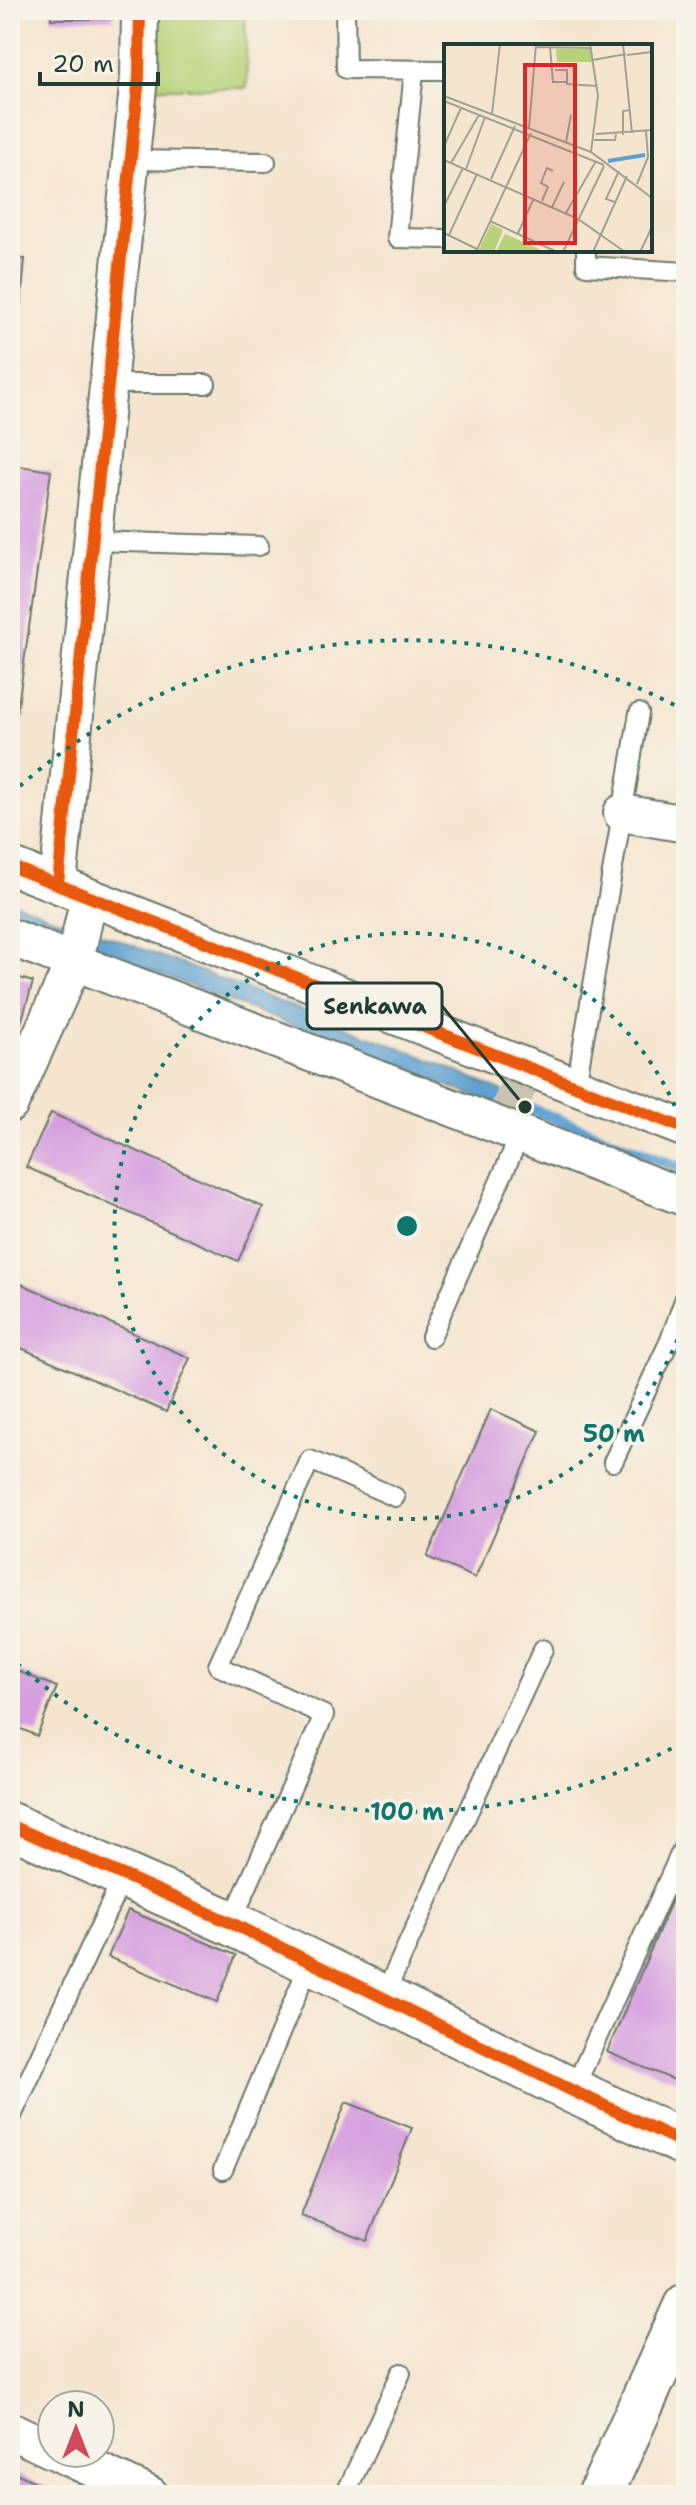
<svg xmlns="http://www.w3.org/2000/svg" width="696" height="2505" font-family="'Shantell Sans',sans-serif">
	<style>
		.green { fill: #b7d278; stroke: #6b8856; stroke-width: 2 }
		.water { fill: #5da0d1; stroke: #3e6e82; stroke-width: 2 }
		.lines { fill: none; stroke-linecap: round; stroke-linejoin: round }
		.stream { stroke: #5da0d1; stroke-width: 12 }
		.building { fill: #d59edf }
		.minor-tunnel { stroke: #cac3b0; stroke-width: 36; stroke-dasharray: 36 18; stroke-linecap: butt }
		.service-casing { stroke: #6a786a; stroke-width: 22 }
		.minor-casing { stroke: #6a786a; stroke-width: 40 }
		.tertiary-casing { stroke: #6a786a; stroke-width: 48 }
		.service { stroke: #fff; stroke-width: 18 }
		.minor { stroke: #fff; stroke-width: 36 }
		.tertiary { stroke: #fff; stroke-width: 44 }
		.cycleway-casing { stroke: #f7f3e8; stroke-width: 17 }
		.cycleway { stroke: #e8590c; stroke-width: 12 }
		.ring { fill: none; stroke: #0f766e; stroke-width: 4; stroke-dasharray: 4 8 }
		.inset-river { fill: none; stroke: #5da0d1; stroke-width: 4 }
		.inset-road { fill: none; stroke: #9fa291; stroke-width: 2 }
		.view { fill: #d62828; fill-opacity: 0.15; stroke: #d62828; stroke-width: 4 }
		.inset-edge { fill: none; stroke: #1f3d34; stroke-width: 4 }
		.centre { fill: #0f766e; stroke: #f7f3e8; stroke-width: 4 }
		.ring-label { font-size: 24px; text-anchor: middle; font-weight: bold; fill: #0f766e; stroke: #f7f3e8; stroke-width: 7; stroke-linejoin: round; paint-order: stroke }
		.leader { fill: none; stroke: #1f3d34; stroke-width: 3 }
		.callout-dot { fill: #1f3d34; stroke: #f7f3e8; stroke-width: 3 }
		.callout { fill: #f7f3e8; stroke: #1f3d34; stroke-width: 3 }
		.callout-label { font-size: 22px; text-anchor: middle; font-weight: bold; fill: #1f3d34 }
	</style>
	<rect width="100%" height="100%" fill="#f7f3e8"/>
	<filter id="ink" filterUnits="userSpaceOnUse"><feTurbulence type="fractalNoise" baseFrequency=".0125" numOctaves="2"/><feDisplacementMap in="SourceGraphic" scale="16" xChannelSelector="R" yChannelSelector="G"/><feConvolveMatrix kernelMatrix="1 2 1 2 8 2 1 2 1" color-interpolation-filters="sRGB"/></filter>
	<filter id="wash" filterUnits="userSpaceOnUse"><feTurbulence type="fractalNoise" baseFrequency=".006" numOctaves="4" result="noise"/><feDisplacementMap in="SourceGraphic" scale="32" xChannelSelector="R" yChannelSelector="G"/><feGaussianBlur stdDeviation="1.8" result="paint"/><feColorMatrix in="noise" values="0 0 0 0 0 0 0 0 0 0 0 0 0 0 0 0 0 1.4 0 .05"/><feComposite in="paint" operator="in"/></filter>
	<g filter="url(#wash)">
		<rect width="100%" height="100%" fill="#f5e5cf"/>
		<path class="green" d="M153 10H245L247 88H154Z"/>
		<path class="water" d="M10 901 92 933H100L421 1056 503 1092 497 1105 10 916Z"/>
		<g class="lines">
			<path class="stream" d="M487 1092 686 1170"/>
		</g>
		<g id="blocks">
			<path class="building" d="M51 10H113V19H51Z
				M10 258 25 259 21 304 10 303Z
				M10 452H15L13 465 51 471 16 720 10 719Z
				M10 975 33 982 21 1023 10 1020Z
				M51 1113 263 1207 238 1261 26 1167Z
				M10 1279 190 1358 166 1412 10 1343Z
				M491 1409 540 1431 475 1578 427 1557Z
				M10 1668 57 1687 37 1736 10 1724Z
				M686 1867V2085L607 2052Z
				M128 1910 236 1955 217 2002 108 1957Z
				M346 2102 412 2128 367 2241 301 2215Z
				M10 2470 63 2495H10Z"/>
		</g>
	</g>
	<g filter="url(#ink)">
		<use href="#blocks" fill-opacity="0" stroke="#6a786a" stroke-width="2"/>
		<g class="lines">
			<path class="minor-tunnel" d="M505 1117 520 1083"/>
			<defs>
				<path id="service" d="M345 10 346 69 446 70
					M414 71 397 238 446 239
					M130 160 266 162
					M586 250V266L686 272
					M109 384H206
					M93 541 259 546
					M576 1086 639 713
					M431 1337 520 1135
					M613 1462 670 1340 686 1295
					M231 1923 324 1715 218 1666 310 1460 395 1497
					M383 1998 543 1649
					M573 2091 686 1841
					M10 2120 123 1877
					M223 2170 310 1962
					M345 2495 401 2373"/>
				<path id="minor" d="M622 813 686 824
					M10 866 686 1129
					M58 884 139 77 140 10
					M10 937 686 1198
					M10 1104 75 960 89 897
					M10 2430 52 2450
					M59 2453 150 2495"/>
				<path id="tertiary" d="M10 1825 231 1923 573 2091 686 2144
					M600 2495 686 2306"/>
			</defs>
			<use href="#service" class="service-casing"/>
			<use href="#minor" class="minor-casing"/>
			<use href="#tertiary" class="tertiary-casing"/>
			<use href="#service" class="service"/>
			<use href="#minor" class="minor"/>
			<use href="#tertiary" class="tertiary"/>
			<defs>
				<path id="cycleway" d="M10 866 686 1129
					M58 884 139 77 140 10
					M10 1825 231 1923 573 2091 686 2144"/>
			</defs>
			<use href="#cycleway" class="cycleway-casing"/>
			<use href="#cycleway" class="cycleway"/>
		</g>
	</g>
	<g class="ring">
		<path d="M686 1317A293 293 0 1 1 686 1135"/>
		<path d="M682 1743A586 586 0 0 1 11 1658M11 794A586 586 0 0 1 682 709"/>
	</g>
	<g transform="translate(444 44)">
		<rect width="208" height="208" fill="#f5e5cf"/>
		<path d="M112 5H146L148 18H113ZM47 180 59 186 50 208H34ZM61 190 95 205 94 208H52Z" fill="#b7d278"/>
		<path class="inset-river" d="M164 117 201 111"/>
		<path class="inset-road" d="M146 0 154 52 147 108M179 0 188 89M92 3 147 4M106 3 109 38H123M183 11 208 8M149 16 182 10M111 26H123V40L153 42M0 52 147 108 208 154M0 57 160 121M48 70 56 0M85 84 92 0M152 90 208 86M179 91V67L186 66M150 96H171L172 90M122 98 127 71M0 102 17 64M0 116 134 175 181 208M7 119 35 71M22 125 41 73M47 135 71 82M193 140 204 113 202 87M98 157 104 143 97 139 103 124 109 127M171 158 162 155 175 127M0 162 19 124M108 163 120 138M122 169 152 117M46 177 113 208M0 189 33 205M74 189 90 154M5 191 33 130M32 208 87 89M119 208 160 122M149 208 183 132M196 208 208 183"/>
		<path class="view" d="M81 21H131V199H81Z"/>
		<rect width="208" height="208" class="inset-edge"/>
	</g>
	<circle cx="407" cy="1226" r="12" class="centre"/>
	<g class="ring-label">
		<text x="614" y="1442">50 m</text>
		<text x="407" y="1820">100 m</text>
	</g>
	<path class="leader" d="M525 1107L442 1006"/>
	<circle class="callout-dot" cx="525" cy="1107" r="8"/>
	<rect class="callout" x="307" y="983" width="135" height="46" rx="8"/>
	<g class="callout-label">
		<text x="375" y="1014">Senkawa</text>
	</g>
	<rect width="696" height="2505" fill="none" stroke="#f7f3e8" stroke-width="40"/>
	<g transform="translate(76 2429)"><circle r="38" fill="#f7f3e8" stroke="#a1aaa0" stroke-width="2"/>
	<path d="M0-6L14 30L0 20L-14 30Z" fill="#d1495b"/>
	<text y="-12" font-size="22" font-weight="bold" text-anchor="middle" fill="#1f3d34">N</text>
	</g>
	<path d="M40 72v12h118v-12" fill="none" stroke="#1f3d34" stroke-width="4"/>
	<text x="52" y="72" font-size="24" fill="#1f3d34" stroke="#f7f3e8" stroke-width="6" paint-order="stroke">20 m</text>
</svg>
